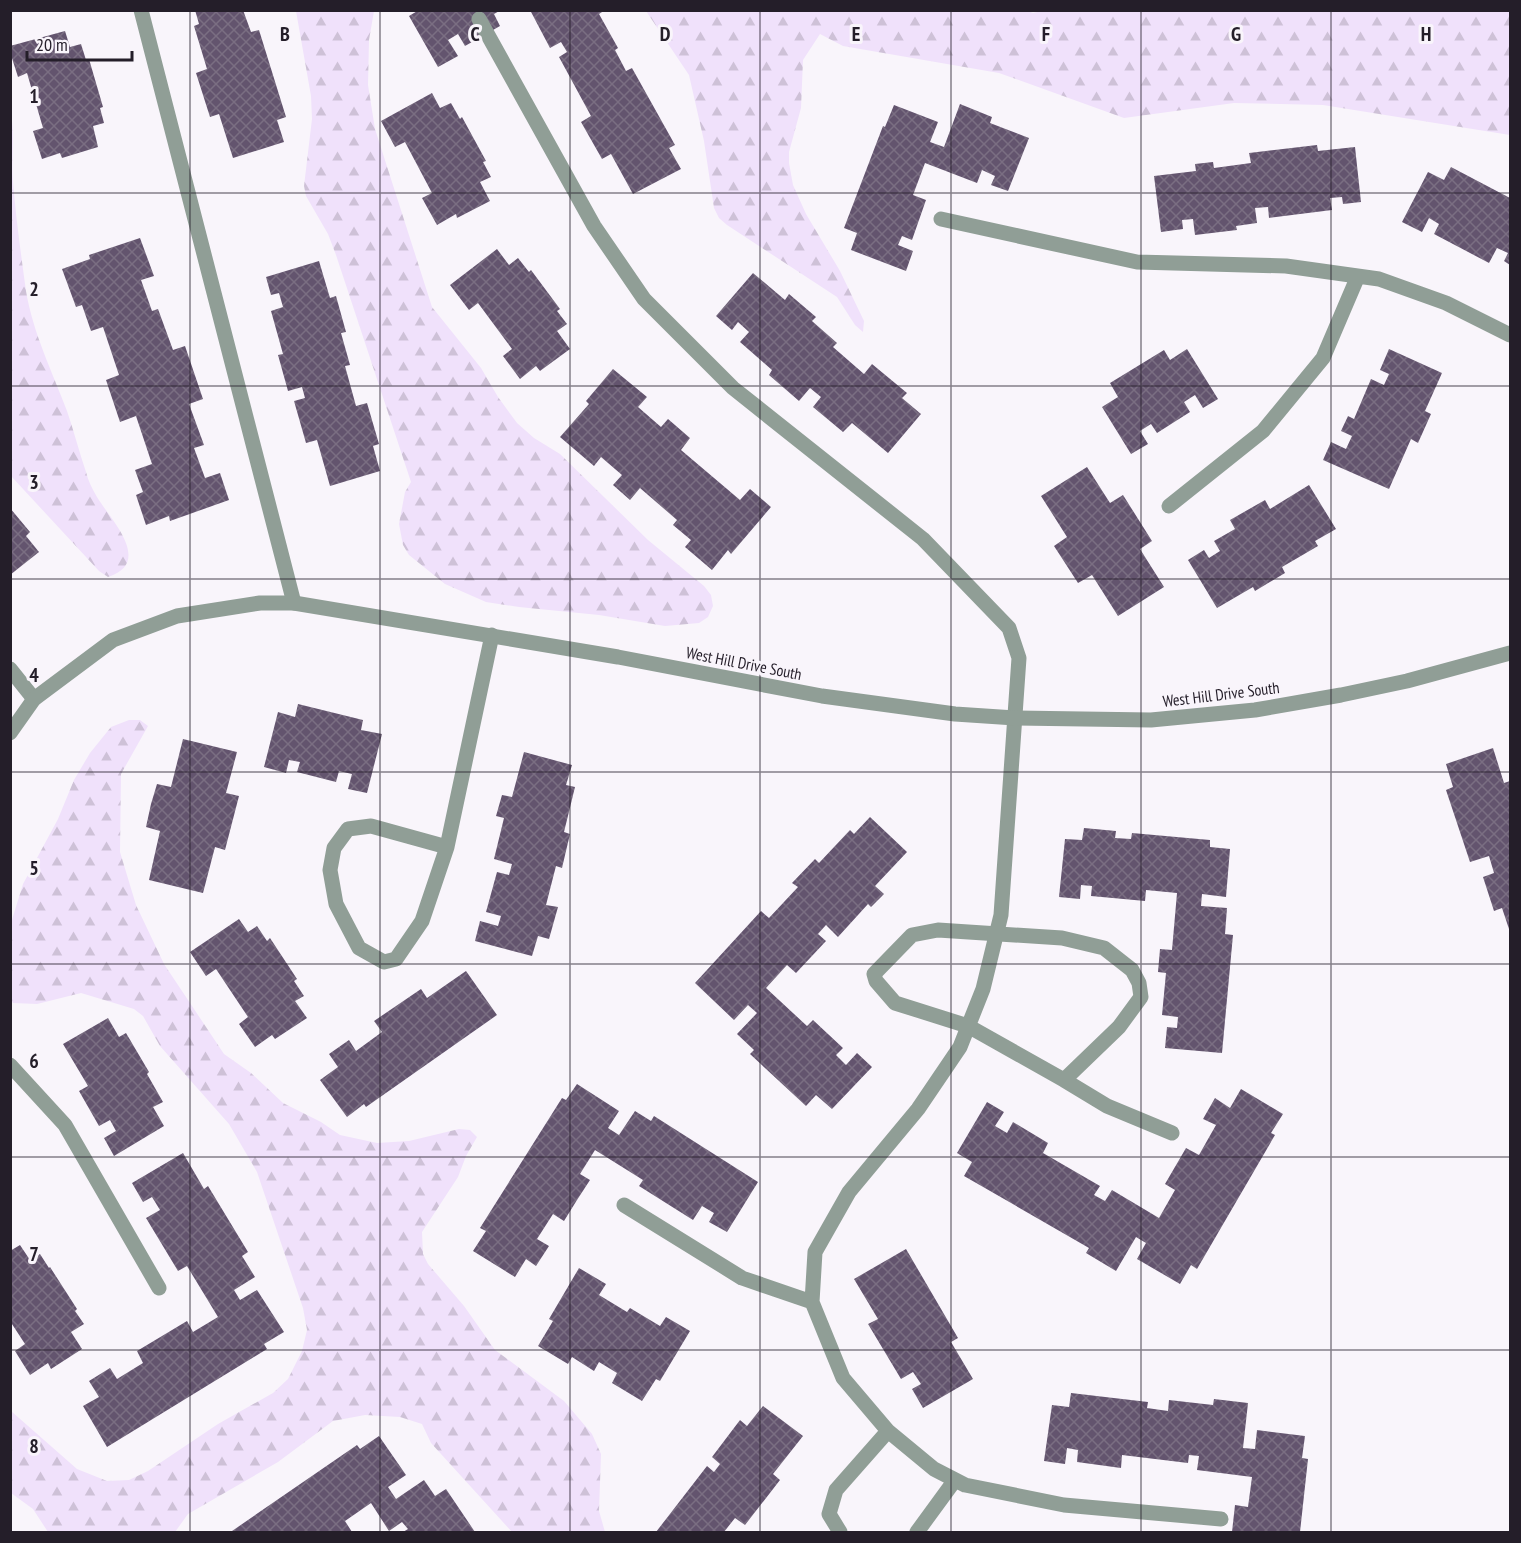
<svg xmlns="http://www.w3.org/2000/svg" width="1521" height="1543" font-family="'PT Sans Narrow',sans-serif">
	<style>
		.forest { fill: url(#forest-firs) }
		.building { fill: url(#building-cross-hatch) }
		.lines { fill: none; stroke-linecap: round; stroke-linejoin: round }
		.minor { stroke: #909e96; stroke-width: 15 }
		.tertiary { stroke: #909e96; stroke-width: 15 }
		.grid { fill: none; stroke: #241e29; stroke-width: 1.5; stroke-opacity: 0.55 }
		.labels { text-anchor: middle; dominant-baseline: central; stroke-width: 6; stroke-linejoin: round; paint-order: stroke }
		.street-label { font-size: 16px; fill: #241e29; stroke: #f9f5fb }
		.grid-label { font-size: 20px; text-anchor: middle; font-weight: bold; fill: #241e29; stroke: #f9f5fb; stroke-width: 6; stroke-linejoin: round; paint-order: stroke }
	</style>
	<defs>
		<pattern id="forest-firs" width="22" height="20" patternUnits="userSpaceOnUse" patternTransform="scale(1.5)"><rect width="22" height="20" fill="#f0e1fb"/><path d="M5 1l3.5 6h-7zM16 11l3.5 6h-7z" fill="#cec1d7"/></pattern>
		<pattern id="building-cross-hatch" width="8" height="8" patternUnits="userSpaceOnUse" patternTransform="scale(1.5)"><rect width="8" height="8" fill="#63546e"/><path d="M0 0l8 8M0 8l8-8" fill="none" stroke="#7a6e82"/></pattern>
	</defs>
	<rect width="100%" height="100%" fill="#f9f5fb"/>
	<path class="forest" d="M296 11H374L369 40 368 85 375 129 432 307 481 368 498 397 517 423 534 438 560 454 648 540 704 586 711 595 713 606 708 617 699 623 665 626 599 615 519 607 486 602 445 584 409 555 403 545 399 524 405 492 411 482 336 255 328 234 306 196 304 186 312 119 311 96Z
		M1028 11 1033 13 1046 10 1510 11V135L1323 105 1234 103 1124 118 999 73 843 46 820 34 803 60 801 108 789 152V163L793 185 806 214 840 271 864 321 863 332 855 325 837 297 727 225 719 218 714 208 704 141 689 75 646 11Z
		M11 114C15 137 11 160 13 182 16 218 21 255 26 291 33 333 52 371 67 411 74 431 79 452 86 472 88 480 92 489 97 497 110 519 154 562 108 577L99 571 11 476Z
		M129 720H140L148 726 121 774 120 852 136 905 164 964 224 1054 251 1073 283 1103 321 1122 340 1135 377 1143 409 1141 459 1129 470 1130 477 1137 466 1156 458 1177 422 1232 423 1254 428 1264 464 1306 495 1350 564 1401 592 1434 601 1454 599 1511 605 1532H512L431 1443 422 1424 400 1417 365 1415 333 1421 278 1462 188 1514 175 1532H48L33 1509 11 1493V1411L77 1469 107 1481 129 1480 148 1471 218 1424 273 1393 288 1379 302 1351 307 1330 303 1308 257 1172 229 1124 160 1046 143 1016 134 1009 81 993 37 1004 13 1003 11 1000V923L23 884 58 819 74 780 90 753 111 727Z"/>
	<path class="building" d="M195 10H243L251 32 259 30 286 117 277 120 284 142 233 158 219 114 210 117 196 73 207 69 194 26 199 24Z
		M419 10H501L494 14 500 26 465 46 458 34 448 40 458 56 438 67 409 16Z
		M530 10H605L599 14 618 48 615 50 626 71 632 68 675 145 669 148 681 169 633 194 611 154 602 159 581 122 591 116 559 57 567 52 561 42 550 48Z
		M65 31 70 47 81 44 86 60 89 59 103 107 100 108 104 123 93 126 98 147 62 158 60 153 42 159 33 131 43 128 27 73 18 77 10 52V46Z
		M432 93 440 108 451 103 460 119 462 117 486 161 483 162 491 177 480 182 490 201 457 218 456 214 437 225 422 198 432 193 405 142 395 147 381 121Z
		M960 104 992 117 990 123 1029 138 1008 191 991 185 995 176 982 170 977 183 925 163 913 195 926 200 912 240 902 236 898 245 913 251 906 271 851 250 857 233 844 228 883 126 885 127 894 105 938 122 930 142 944 147Z
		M1317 145 1318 151 1355 147 1361 202 1343 204 1342 197 1330 198 1332 210 1269 218 1268 207 1255 208 1257 223 1236 226 1237 230 1195 235 1193 219 1182 220 1183 229 1161 232 1154 176 1196 171 1195 164 1213 162 1214 168 1251 163 1249 153Z
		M1451 167 1510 198V265L1504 261 1508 253 1497 248 1489 263 1434 234 1439 224 1429 218 1422 232 1402 222 1428 172 1444 180Z
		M140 238 154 276 141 280 152 311 158 309 173 350 185 346 203 399 189 404 204 445 194 448 205 478 220 473 229 500 170 521 169 516 146 525 136 495 143 492 135 470 152 464 136 416 120 422 106 380 119 375 103 327 91 331 82 305 76 307 62 269 90 259 89 255Z
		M497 249 509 265 518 258 529 272 531 270 560 309 557 311 567 324 557 331 570 349 540 371 536 366 520 379 503 356 512 349 478 303 469 310 450 285Z
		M319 261 330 298 336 296 346 332 341 333 350 365 345 366 356 406 367 403 379 444 373 446 380 471 330 486 317 440 306 443 294 401 305 398 302 387 288 391 278 355 283 354 271 311 283 307 279 293 271 295 266 277Z
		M753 273 785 300 789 294 816 317 812 321 837 343 833 347 864 374 872 364 907 393 902 398 921 414 888 453 852 423 843 432 813 407 821 397 810 388 799 401 769 375 772 370 740 342 749 332 738 322 732 330 716 316Z
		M1187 349 1218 399 1203 408 1195 395 1184 402 1190 412 1157 433 1151 424 1140 431 1148 444 1131 454 1102 407 1118 397 1110 383 1164 350 1170 360Z
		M1389 349 1442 373 1425 411 1431 414 1418 443 1411 439 1389 489 1323 460 1331 442 1346 449 1352 436 1341 431 1348 416 1354 419 1371 379 1384 385 1389 374 1380 370Z
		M613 369 647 397 638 407 661 427 668 419 690 438 681 450 740 500 750 489 771 507 731 554 728 550 712 570 685 547 691 540 673 525 677 520 640 488 630 500 613 485 622 475 601 457 594 466 560 437 589 404 586 401Z
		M1087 467 1110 503 1123 495 1152 541 1140 549 1164 587 1118 616 1092 575 1078 583 1054 546 1067 537 1041 496Z
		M1309 485 1336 529 1315 541 1318 546 1282 567 1285 573 1255 591 1253 587 1217 608 1188 560 1204 550 1209 558 1220 551 1214 541 1235 529 1230 520 1265 500 1270 509Z
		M10 508 30 532 26 536 39 552 10 575Z
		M298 704 363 720 361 730 382 734 367 793 348 789 352 774 339 771 336 782 297 772 300 762 289 760 286 773 264 767 278 712 295 717Z
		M183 739 237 752 226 793 239 796 225 850 215 847 203 893 149 880 160 831 146 827 151 804 157 784 171 787Z
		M1493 748 1504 783 1510 781V932L1502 908 1494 911 1483 877 1494 873 1489 856 1470 862 1446 790 1453 787 1446 764Z
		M524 752 572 765 566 785 575 787 564 832 570 834 562 868 556 866 546 905 558 907 549 939 538 936 532 956 475 941 480 921 498 926 501 916 486 912 497 872 509 875 512 864 494 859 504 818 496 816 502 795 512 797Z
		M870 817 907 852 875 886 884 894 871 907 868 904 838 937 826 925 818 934 826 941 796 973 787 965 766 988 807 1026 813 1020 843 1048 836 1055 846 1065 857 1053 872 1067 832 1109 816 1095 806 1106 750 1054 754 1050 737 1034 757 1013 748 1005 734 1020 695 983 761 911 769 918 798 887 792 883 815 859 819 863 850 830 854 834Z
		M1084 828 1116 831 1115 838 1131 839 1132 833 1210 840V847L1230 849 1226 897 1202 894 1201 906 1227 908 1225 934 1233 935 1222 1053 1165 1048 1167 1027 1177 1028 1178 1017 1162 1015 1166 973 1158 972 1160 949 1172 950 1177 893 1146 890 1145 901 1091 896 1092 886 1081 885 1080 899 1059 897 1065 839 1082 840Z
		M239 919 248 932 257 926 267 941 270 938 297 979 294 981 304 996 295 1001 307 1018 275 1039 272 1035 255 1047 239 1024 248 1017 216 969 206 976 190 952Z
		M466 971 497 1015 366 1107 364 1104 347 1117 320 1080 338 1067 329 1054 349 1040 356 1051 382 1032 374 1021 421 989 427 998Z
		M108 1018 119 1037 126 1033 149 1072 147 1074 163 1102 153 1107 164 1126 114 1156 104 1138 116 1131 110 1120 99 1126 79 1091 88 1086 63 1044Z
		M577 1084 619 1111 608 1128 619 1135 635 1111 651 1121 654 1116 758 1182 727 1232 709 1222 714 1213 702 1206 693 1220 639 1186 643 1180 595 1150 580 1174 590 1180 577 1200 564 1221 553 1214 537 1239 549 1246 536 1266 526 1259 515 1277 473 1251 486 1231 480 1228 562 1098 566 1100Z
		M1241 1089 1283 1114 1271 1133 1275 1135 1197 1269 1191 1265 1180 1284 1137 1259 1146 1243 1136 1237 1116 1271 1086 1253 1089 1248 964 1176 972 1162 957 1153 987 1102 1004 1112 995 1126 1007 1133 1013 1122 1048 1143 1043 1153 1100 1186 1094 1195 1105 1201 1112 1190 1159 1218 1175 1190 1165 1184 1186 1148 1199 1155 1216 1125 1203 1119 1215 1098 1230 1108Z
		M183 1153 204 1189 208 1186 248 1252 242 1256 255 1277 234 1290 240 1300 257 1290 284 1332 264 1344 267 1349 107 1447 83 1406 99 1397 89 1381 110 1368 117 1379 143 1363 137 1351 187 1321 193 1332 218 1317 187 1266 178 1271 146 1218 160 1210 152 1197 143 1202 132 1183Z
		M20 1245 30 1260 40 1254 49 1268 50 1267 77 1309 75 1311 84 1324 71 1332 82 1349 51 1369 48 1363 30 1375 15 1351 25 1344 10 1321V1251Z
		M906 1249 958 1338 951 1342 973 1379 923 1408 912 1389 921 1384 913 1372 901 1379 868 1324 878 1319 854 1279Z
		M579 1268 606 1284 599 1295 627 1312 630 1308 660 1326 666 1317 690 1331 660 1381 656 1379 642 1401 612 1383 617 1373 599 1362 594 1371 572 1357 568 1364 538 1346 553 1321 549 1319Z
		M1071 1393 1148 1402 1147 1408 1168 1411 1169 1400 1213 1405 1214 1399 1248 1403 1243 1448 1255 1449 1257 1430 1305 1436 1302 1458 1308 1459 1300 1532H1232L1235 1505 1248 1507 1252 1477 1197 1470 1199 1456 1189 1455 1188 1463 1122 1455 1121 1468 1077 1462 1078 1450 1067 1448 1065 1464 1044 1461 1052 1405 1069 1407Z
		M763 1406 803 1436 773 1474 780 1480 745 1525 735 1518 724 1532H656L707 1466 714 1472 720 1464 712 1457 740 1420 747 1426Z
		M379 1436 406 1475 388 1487 396 1499 424 1480 435 1496 446 1489 475 1532H403L408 1529 402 1522 389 1531 371 1503 345 1521 352 1532H233L232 1531 357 1445 360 1449Z"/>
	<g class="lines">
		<path class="minor" d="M141 10 294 603
			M479 19 594 226 644 299 733 388 923 539 1009 628 1019 658 1001 915 983 989 960 1047 918 1109 849 1192 815 1252 812 1302 843 1378 888 1431 934 1469 965 1485 1064 1505 1221 1519
			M941 219 1137 262 1286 266 1379 279 1446 303 1510 335
			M1169 506 1263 431 1323 358 1358 276
			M10 669 34 699
			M447 847 371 826 348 829 334 848 330 870 336 904 359 948 384 962 396 959 422 921 447 847 492 635
			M10 1065 65 1125 159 1288
			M1064 1080 1119 1027 1141 997 1139 983 1132 970 1104 948 1062 938 938 930 912 935 874 974 876 981 895 1003 968 1026 1064 1080 1107 1106 1172 1133
			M624 1205 742 1278 812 1302
			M840 1532 829 1514 836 1490 888 1431
			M917 1532 955 1480"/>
		<path class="tertiary" d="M10 733 34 699 113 640 177 616 260 603H294L618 657 822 696 955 714 1015 718 1151 720 1255 710 1341 695 1407 681 1510 653"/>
	</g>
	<path class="grid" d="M190 10V1532M380 10V1532M570 10V1532M760 10V1532M951 10V1532M1141 10V1532M1331 10V1532M10 193H1510M10 386H1510M10 579H1510M10 772H1510M10 964H1510M10 1157H1510M10 1350H1510"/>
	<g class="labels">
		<g class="street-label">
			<text transform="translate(744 663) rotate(11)">West Hill Drive South</text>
			<text transform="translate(1221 694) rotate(-7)">West Hill Drive South</text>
		</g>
	</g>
	<g class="grid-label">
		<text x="285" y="41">B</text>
		<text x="475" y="41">C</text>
		<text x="665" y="41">D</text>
		<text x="856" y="41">E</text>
		<text x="1046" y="41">F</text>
		<text x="1236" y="41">G</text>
		<text x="1426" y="41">H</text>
		<text x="34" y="103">1</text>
		<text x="34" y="296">2</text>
		<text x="34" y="489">3</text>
		<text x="34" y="682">4</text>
		<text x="34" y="875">5</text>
		<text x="34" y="1068">6</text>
		<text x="34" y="1261">7</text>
		<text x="34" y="1453">8</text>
	</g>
	<rect width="1521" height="1543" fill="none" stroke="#241e29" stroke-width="24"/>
	<path d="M27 51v9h105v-9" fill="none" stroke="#241e29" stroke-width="3"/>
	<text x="36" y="51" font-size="18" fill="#241e29" stroke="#f9f5fb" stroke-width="4.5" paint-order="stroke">20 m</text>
</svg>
